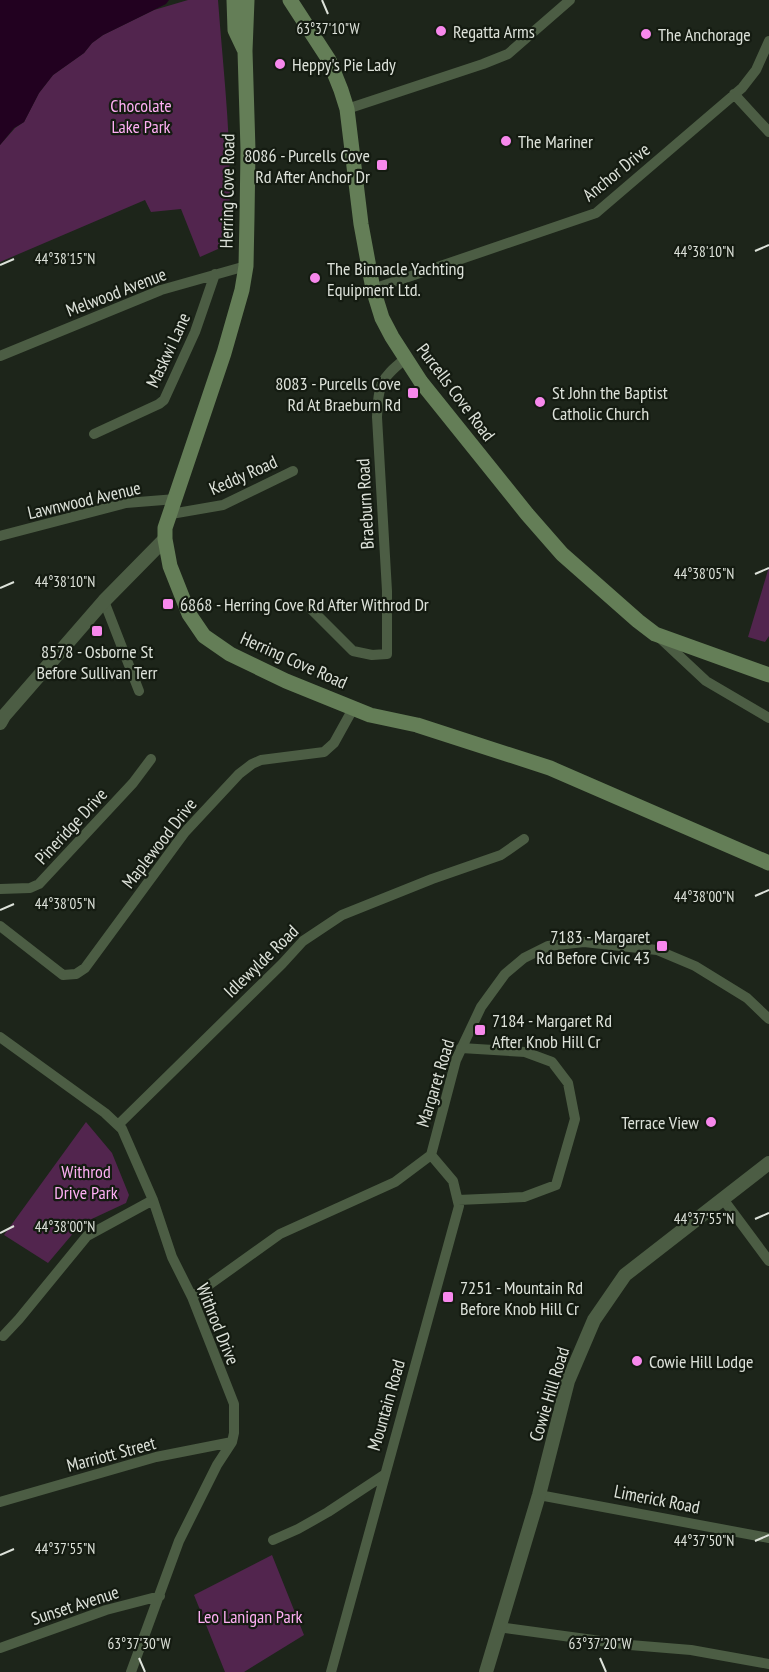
<svg xmlns="http://www.w3.org/2000/svg" width="769" height="1672" font-family="'PT Sans Narrow',sans-serif">
	<style>
		.green { fill: #52254e }
		.water { fill: #220120 }
		.lines { fill: none; stroke-linecap: round; stroke-linejoin: round }
		.minor { stroke: #4c5d44; stroke-width: 10 }
		.tertiary { stroke: #4c5d44; stroke-width: 14 }
		.secondary { stroke: #647e57; stroke-width: 15 }
		.ticks { fill: none; stroke: #dde2da; stroke-width: 2 }
		.poi-dot { fill: #f788ec; stroke: #141b11; stroke-width: 2 }
		.labels { text-anchor: middle; dominant-baseline: central; stroke-width: 4.5; stroke-linejoin: round; paint-order: stroke }
		.poi-label { font-size: 18px; fill: #dde2da; stroke: #141b11; text-anchor: start }
		.park-label { font-size: 18px; fill: #feaff4; stroke: #141b11 }
		.street-label { font-size: 18px; fill: #dde2da; stroke: #141b11 }
		.ticks-label { font-size: 15px; text-anchor: middle; fill: #dde2da; stroke: #141b11; stroke-width: 4.5; stroke-linejoin: round; paint-order: stroke }
	</style>
	<rect width="100%" height="100%" fill="#1d251a"/>
	<path class="green" d="M188 0H218C224 82 235 164 227 245L200 257 181 209 151 212 145 200 0 262V145L15 128 24 122 39 93 53 75 84 53 92 43 103 35 154 10Z
		M769 567V636L765 642 748 637Z
		M86 1122 112 1153 129 1195 126 1203 81 1224 48 1263 4 1235Z
		M272 1555 304 1635 244 1672H225L194 1595Z"/>
	<path class="water" d="M0 0H169L166 4 103 35 92 43 84 53 53 75 39 93 24 122 14 128 0 145Z"/>
	<g class="lines">
		<path class="minor" d="M734 94 769 132
			M347 109 483 64 508 54 570 0
			M373 289 596 213 742 88 756 70 769 41
			M0 356 161 290 246 266
			M94 434 159 404 164 400 195 332 215 274
			M171 514 223 505 293 471
			M0 536 126 503 176 499
			M104 601 139 691
			M311 609 353 651 372 655 387 654V591L377 417C379 384 379 380 405 359
			M660 638 706 681 769 718
			M0 889 30 888 39 884 133 783 151 759
			M0 926 63 975 76 974 85 968 185 832 239 774 252 764 261 760 324 752 334 743 354 707
			M0 1037 105 1113 122 1129 153 1200 172 1257 192 1297 234 1404V1433L232 1442 217 1465 179 1541 131 1672
			M118 1125 282 964 303 941 342 915 432 879 501 855 524 839
			M723 1199 769 1261
			M458 1200 524 1197 556 1185 575 1119 568 1083 552 1062 525 1052 461 1048
			M192 1297 280 1234 395 1182 431 1155 456 1060 481 1007 505 974 524 958 548 946 584 942 657 950 695 966 747 998 769 1019
			M3 1336 19 1319 87 1236 153 1200
			M539 1495 769 1538
			M0 1502 156 1457 232 1442
			M273 1540 298 1529 328 1512 384 1475
			M498 1627 630 1645 691 1650 769 1664
			M0 1648 106 1610 160 1596
			M331 1672 459 1206 453 1181 431 1155"/>
		<path class="tertiary" d="M0 723 4 716 104 601 165 539
			M486 1672 539 1495 568 1381 594 1320 625 1275 769 1163"/>
		<path class="secondary" d="M234 0 235 30 244 49
			M247 0 245 51 248 150 247 217 246 266 242 290 224 353 165 528V539L170 566 189 614 204 636 230 654 286 681 370 715 417 725 550 768 769 863
			M290 0 329 60 341 90 347 109 361 224 373 289 382 318 392 337 421 382 527 514 562 554 638 621 655 634 769 675"/>
	</g>
	<path class="ticks" d="M322 0 328 14M755 251 769 245M0 265 14 259M755 574 769 568M0 588 14 582M755 896 769 890M0 910 14 904M755 1219 769 1213M0 1233 14 1226M755 1541 769 1535M0 1555 14 1549M139 1658 145 1672M600 1658 606 1672"/>
	<g class="poi-dot">
		<circle cx="441" cy="31" r="6"/>
		<circle cx="646" cy="34" r="6"/>
		<circle cx="280" cy="64" r="6"/>
		<circle cx="506" cy="141" r="6"/>
		<rect x="376" y="159" width="12" height="12" rx="3"/>
		<circle cx="315" cy="278" r="6"/>
		<rect x="407" y="387" width="12" height="12" rx="3"/>
		<circle cx="540" cy="402" r="6"/>
		<rect x="162" y="598" width="12" height="12" rx="3"/>
		<rect x="91" y="625" width="12" height="12" rx="3"/>
		<rect x="656" y="940" width="12" height="12" rx="3"/>
		<rect x="474" y="1024" width="12" height="12" rx="3"/>
		<circle cx="711" cy="1122" r="6"/>
		<rect x="442" y="1291" width="12" height="12" rx="3"/>
		<circle cx="637" cy="1361" r="6"/>
	</g>
	<g class="labels">
		<g class="poi-label">
			<text x="453" y="31">Regatta Arms</text>
			<text x="658" y="34">The Anchorage</text>
			<text x="292" y="64">Heppy's Pie Lady</text>
			<text x="518" y="141">The Mariner</text>
			<text x="370" y="155" text-anchor="end">8086 - Purcells Cove<tspan x="370" dy="21">Rd After Anchor Dr</tspan></text>
			<text x="327" y="268">The Binnacle Yachting<tspan x="327" dy="21">Equipment Ltd.</tspan></text>
			<text x="401" y="383" text-anchor="end">8083 - Purcells Cove<tspan x="401" dy="21">Rd At Braeburn Rd</tspan></text>
			<text x="552" y="392">St John the Baptist<tspan x="552" dy="21">Catholic Church</tspan></text>
			<text x="180" y="604">6868 - Herring Cove Rd After Withrod Dr</text>
			<text x="97" y="651" text-anchor="middle">8578 - Osborne St<tspan x="97" dy="21">Before Sullivan Terr</tspan></text>
			<text x="650" y="936" text-anchor="end">7183 - Margaret<tspan x="650" dy="21">Rd Before Civic 43</tspan></text>
			<text x="492" y="1020">7184 - Margaret Rd<tspan x="492" dy="21">After Knob Hill Cr</tspan></text>
			<text x="699" y="1122" text-anchor="end">Terrace View</text>
			<text x="460" y="1287">7251 - Mountain Rd<tspan x="460" dy="21">Before Knob Hill Cr</tspan></text>
			<text x="649" y="1361">Cowie Hill Lodge</text>
		</g>
		<g class="park-label">
			<text x="141" y="105">Chocolate<tspan x="141" dy="21">Lake Park</tspan></text>
			<text x="86" y="1171">Withrod<tspan x="86" dy="21">Drive Park</tspan></text>
			<text x="250" y="1616">Leo Lanigan Park</text>
		</g>
		<g class="street-label">
			<text transform="translate(616 172) rotate(-39)">Anchor Drive</text>
			<text transform="translate(227 191) rotate(-89)">Herring Cove Road</text>
			<text transform="translate(116 292) rotate(-21)">Melwood Avenue</text>
			<text transform="translate(168 350) rotate(-65)">Maskwi Lane</text>
			<text transform="translate(456 392) rotate(53)">Purcells Cove Road</text>
			<text transform="translate(243 475) rotate(-24)">Keddy Road</text>
			<text transform="translate(84 500) rotate(-13)">Lawnwood Avenue</text>
			<text transform="translate(365 504) rotate(-93)">Braeburn Road</text>
			<text transform="translate(294 660) rotate(24)">Herring Cove Road</text>
			<text transform="translate(71 826) rotate(-47)">Pineridge Drive</text>
			<text transform="translate(159 843) rotate(-52)">Maplewood Drive</text>
			<text transform="translate(261 961) rotate(-44)">Idlewylde Road</text>
			<text transform="translate(435 1083) rotate(-73)">Margaret Road</text>
			<text transform="translate(218 1324) rotate(68)">Withrod Drive</text>
			<text transform="translate(549 1394) rotate(-73)">Cowie Hill Road</text>
			<text transform="translate(386 1405) rotate(-74)">Mountain Road</text>
			<text transform="translate(111 1454) rotate(-15)">Marriott Street</text>
			<text transform="translate(657 1499) rotate(11)">Limerick Road</text>
			<text transform="translate(75 1605) rotate(-18)">Sunset Avenue</text>
		</g>
	</g>
	<g class="ticks-label">
		<text x="328" y="34">63°37'10"W</text>
		<text x="704" y="257">44°38'10"N</text>
		<text x="65" y="264">44°38'15"N</text>
		<text x="704" y="579">44°38'05"N</text>
		<text x="65" y="587">44°38'10"N</text>
		<text x="704" y="902">44°38'00"N</text>
		<text x="65" y="909">44°38'05"N</text>
		<text x="704" y="1224">44°37'55"N</text>
		<text x="65" y="1232">44°38'00"N</text>
		<text x="704" y="1546">44°37'50"N</text>
		<text x="65" y="1554">44°37'55"N</text>
		<text x="139" y="1649">63°37'30"W</text>
		<text x="600" y="1649">63°37'20"W</text>
	</g>
</svg>
